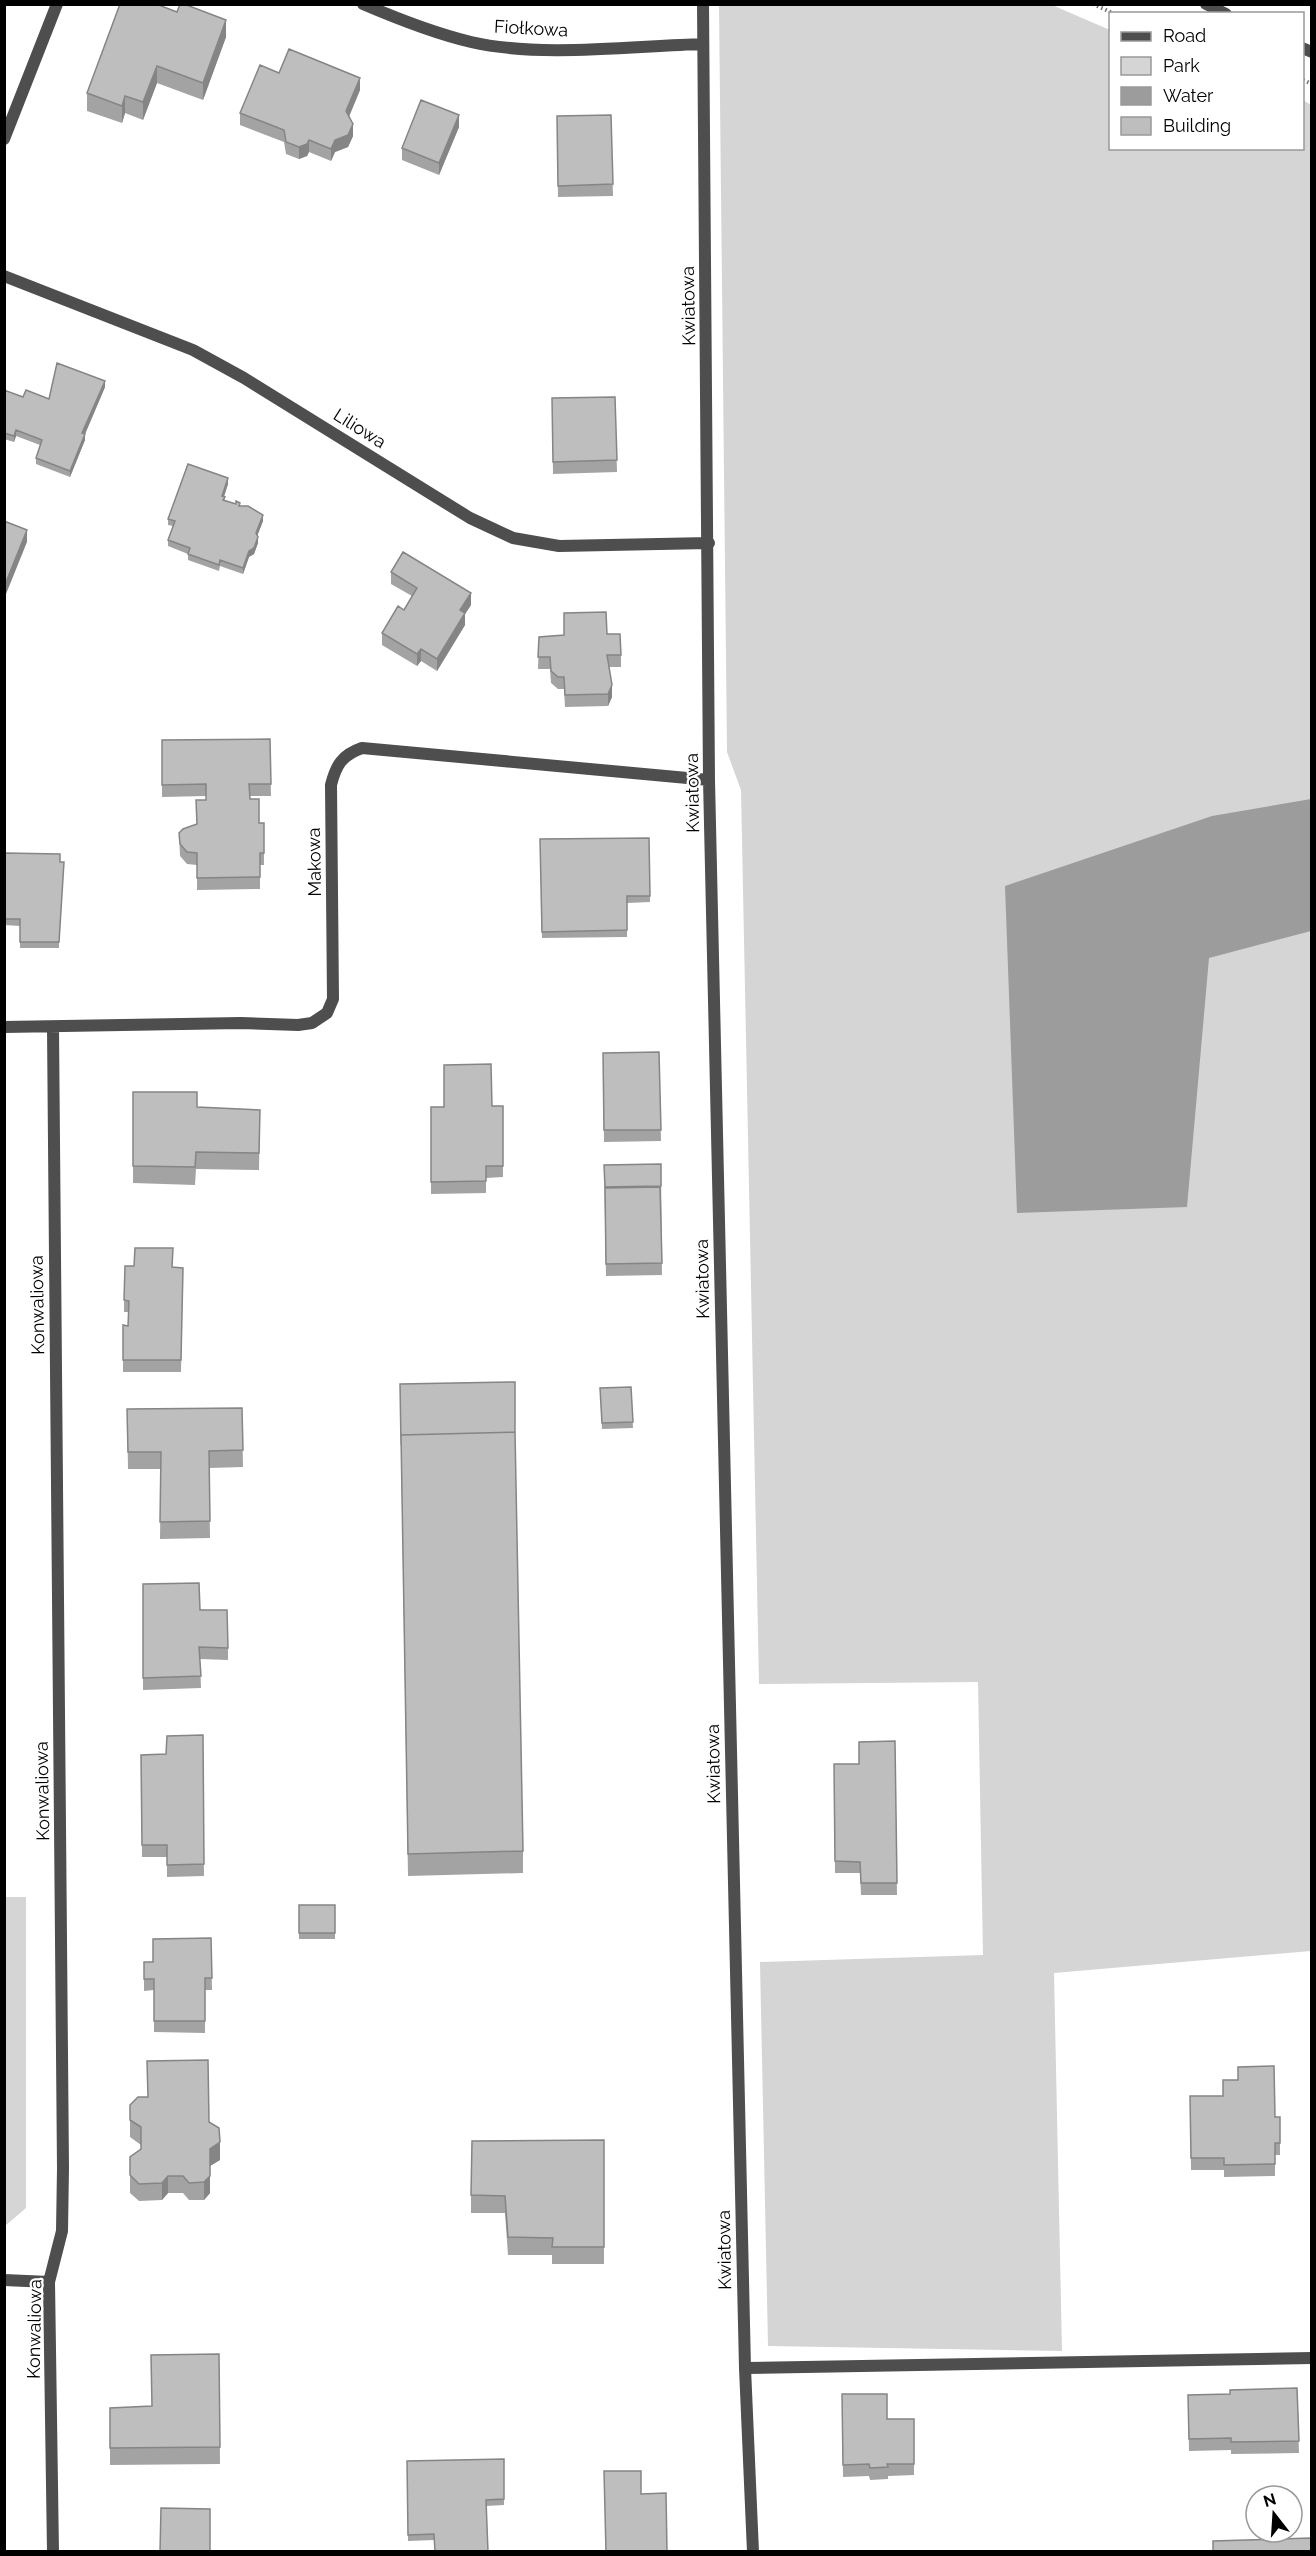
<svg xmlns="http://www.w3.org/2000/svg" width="1316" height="2556" font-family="Raleway,sans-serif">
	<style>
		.green { fill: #d5d5d5 }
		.water { fill: #9c9c9c }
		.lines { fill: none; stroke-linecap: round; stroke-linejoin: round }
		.path { stroke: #707070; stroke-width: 4; stroke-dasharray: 1.5 3; stroke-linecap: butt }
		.service { stroke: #4e4e4e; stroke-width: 12 }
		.minor { stroke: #4e4e4e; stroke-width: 12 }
		.tertiary { stroke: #4e4e4e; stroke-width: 12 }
		.wall { fill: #a3a3a3 }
		.shaded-wall { fill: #858585 }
		.building { fill: #bebebe; stroke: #858585; stroke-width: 1.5 }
		.labels { text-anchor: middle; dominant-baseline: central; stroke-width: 4.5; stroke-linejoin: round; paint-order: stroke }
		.street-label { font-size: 18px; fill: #000; stroke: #fff }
	</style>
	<rect width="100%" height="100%" fill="#fff"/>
	<path class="green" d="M719 5H1052L1110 30V148H1302L1303 100 1311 105V1951L1054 1973 1062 2351 768 2346 760 1962 983 1955 978 1682 759 1684 741 790 727 752Z
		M5 1897H26V2208L5 2226Z"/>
	<path class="water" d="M1311 799V931L1209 958 1187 1207 1017 1213 1005 886 1212 816Z"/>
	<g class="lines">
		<path class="path" d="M1093 4 1115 14
			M1303 80 1312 84"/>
		<path class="service" d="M745 2368 1312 2358"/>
		<path class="minor" d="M363 4C398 19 433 33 471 42 541 58 631 46 703 44
			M703 4 709 780 745 2368 753 2552
			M4 139 57 4
			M4 276 193 350 244 378 470 518 513 538 559 546 709 543
			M4 1027 241 1023 298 1025 312 1023 327 1013 333 999 331 785C336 765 342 755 362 748L709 780
			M53 1028 63 2168 62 2231 49 2282 53 2552
			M4 2280 49 2282"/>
		<path class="tertiary" d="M1206 4 1226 14
			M1302 48 1312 52"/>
	</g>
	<path class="wall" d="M226 37 203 100 157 83 143 120 125 113 122 123 87 111V93Z
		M279 73 360 90 349 117 353 136 348 147 335 152 331 161 309 152 307 156 299 159 286 154 284 142 240 125V113Z
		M611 115 613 196 558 197 557 116Z
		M459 127 439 175 402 160V148Z
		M105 387 85 434V440L70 477 36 464V458L40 445 16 436 14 442 4 439V390L23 397 49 399Z
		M615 397 617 472 553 474 552 398Z
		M228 484 224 497 225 501 240 506 263 521 257 536 258 543 254 554 249 557 243 574 220 566 219 571 188 560V554L168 546V540L173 526 168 525V519Z
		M391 572 471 605 465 614V625L437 671 421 661 417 666 382 645V633L404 610 412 596 391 584Z
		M607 634 621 655V667H609L612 697 608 706 565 707 564 689H558L551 683 550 669H538L539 637Z
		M270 739 271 796H250V799L259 823H264V865H260V889L197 890V865L187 864 180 856 179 833 197 824 196 800H206V796L162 797V740Z
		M649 838 650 902 627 903V937L542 938 540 839Z
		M4 853 60 862 59 948H20V926L4 925Z
		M659 1052 661 1141 604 1142 603 1053Z
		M133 1092 197 1107 260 1110 259 1170 196 1169 195 1185 133 1183Z
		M503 1106V1177L486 1178V1193L431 1194V1107Z
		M661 1164 662 1275 606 1276 604 1165Z
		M173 1267 183 1268 181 1372H123V1325L128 1326 129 1312H124V1300Z
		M400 1384 523 1851V1873L408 1876Z
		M631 1387 633 1428 602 1429 600 1388Z
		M242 1408 243 1467 209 1468 210 1538 160 1539 161 1469H128L127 1409Z
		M143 1584 200 1610 228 1648V1660L200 1659 201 1688 143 1690Z
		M203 1735 204 1876 167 1877V1857H142L141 1755 166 1754Z
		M895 1741 897 1895H861L860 1873H835L834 1764H859Z
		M299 1905H335V1939H299Z
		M211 1938 212 1990H205V2033L154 2032V1990L144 1991V1962H153Z
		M147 2061 209 2122 220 2160 210 2166V2193L204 2200H189L183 2193H168L162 2200 139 2201 130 2193V2157L141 2149V2145L130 2137V2105L148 2097Z
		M1190 2096H1223L1275 2117 1280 2143V2155H1275V2176L1224 2177V2170H1191Z
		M604 2140V2264H552V2255H508L505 2213H471V2195Z
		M219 2354 220 2464 110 2465V2408L151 2406Z
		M1297 2388 1299 2453 1231 2454V2450L1189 2451 1188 2395 1230 2394Z
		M842 2394 887 2419H914V2475L888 2476V2479L870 2480 869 2476 843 2477Z
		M504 2459V2505L486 2506 434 2540 408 2541 407 2461Z"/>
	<path class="shaded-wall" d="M226 20V37L203 100V83Z
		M157 66V83L143 120V102Z
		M360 78V90L346 123V111Z
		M125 96V113L122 123V106Z
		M459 115V127L439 175V163Z
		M353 124V136L348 147 335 152 331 161V149L335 140Z
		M309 140V152L307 156 299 159V147Z
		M105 381V387L85 434V440L70 477V471L82 433Z
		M16 430V436L14 442V436Z
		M228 478V484L222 502V496Z
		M263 515V521L256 539V533Z
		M27 530V542L4 599V587Z
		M258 537V543L254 554 249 557 243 574V568L249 551Z
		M471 593V605L465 614V625L437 671V659L460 610Z
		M421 649V661L417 666V654Z
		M612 685V697L608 706V694Z
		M220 2142V2160L210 2166V2149Z
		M168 2176V2193L162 2200V2183Z
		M210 2176V2193L204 2200V2182Z"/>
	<path class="building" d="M120 4H156L177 12 180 4H184L226 20 203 83 157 66 143 102 125 96 122 106 87 93Z
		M289 49 360 78 346 111 353 124 348 135 335 140 331 149 309 140 307 144 299 147 286 142 284 130 240 113 260 65 279 73Z
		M421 100 459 115 439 163 402 148Z
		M611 115 613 184 558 186 557 116Z
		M57 363 105 381 82 433 85 434 70 471 36 458 42 440 16 430 14 436 4 433V390L23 397 26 390 49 399Z
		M615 397 617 460 553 462 552 398Z
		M188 464 228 478 222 496 225 497 223 500 236 504V501L240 503 239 506H248L263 515 256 533 258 537 254 548 249 551 243 568 220 560 219 565 188 554 190 548 168 540 175 521 168 519Z
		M4 521 27 530 4 587Z
		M403 552 471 593 460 610 465 613 437 659 421 649 417 654 382 633 398 606 404 610 417 588 391 572Z
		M606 612 607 634H620L621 655H607L612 685 608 694 565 695 564 677H558L551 671 550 657H538L539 637 564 635V613Z
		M270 739 271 784H249L250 799H259V823H264V853H260V877L197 878V853L187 852 180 844 179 833 183 829 197 824 196 800H206V784L162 785V740Z
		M649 838 650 896H627V930L542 932 540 839Z
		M4 853 60 854V862H64L59 942H20V919H4Z
		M659 1052 661 1130H604L603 1053Z
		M491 1064 492 1106H503V1166H486V1181L431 1182V1107H444V1065Z
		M133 1092H197V1107L260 1110 259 1153 196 1152 195 1167 133 1166Z
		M661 1164V1186L605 1187 604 1165Z
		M660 1187 662 1263 606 1264 605 1188Z
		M135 1248H173L172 1267 183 1268 181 1360H123V1325L128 1326 129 1301 124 1300 125 1266H134Z
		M515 1382V1432L401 1435V1445L400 1384Z
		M631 1387 633 1422 602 1423 600 1388Z
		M242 1408 243 1450 209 1451 210 1521 160 1522 161 1452H128L127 1409Z
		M515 1432 523 1851 408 1854 401 1435Z
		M199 1583 200 1610H227L228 1648 199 1647 201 1676 143 1678V1584Z
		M203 1735 204 1864 167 1865V1845H142L141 1755 166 1754 167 1736Z
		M895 1741 897 1883H861L860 1862 835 1861 834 1764H859V1742Z
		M299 1905H335V1933H299Z
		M211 1938 212 1978H205V2021H154V1979H144V1962H153V1939Z
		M208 2060 209 2122 219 2128 220 2142 210 2149V2176L204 2182 189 2183 183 2176H168L162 2183 139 2184 130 2175V2157L141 2149V2127L130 2120V2105L138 2097H148L147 2061Z
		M1274 2066 1275 2117H1280V2143H1275V2164L1224 2165V2158H1191L1190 2096H1223V2080H1238V2067Z
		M604 2140V2247H552L553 2238 508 2237 505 2196 471 2195 472 2141Z
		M219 2354 220 2447 110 2448V2408L152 2406 151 2355Z
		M1297 2388 1299 2441 1231 2442V2438L1189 2439 1188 2395 1230 2394V2390Z
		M842 2394H887V2419H914V2464H887L888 2467 870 2468 869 2464 843 2465Z
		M504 2459V2499L486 2500 488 2552H435L434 2534 408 2535 407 2461Z
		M604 2471H641V2494L666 2493 667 2552H606Z
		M161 2508 210 2509V2552H160Z
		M1311 2538V2552H1213V2541Z"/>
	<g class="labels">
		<g class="street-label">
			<text transform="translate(531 28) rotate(3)">Fiołkowa</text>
			<text transform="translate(688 306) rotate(-91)">Kwiatowa</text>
			<text transform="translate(360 428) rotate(32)">Liliowa</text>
			<text transform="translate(692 793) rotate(-91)">Kwiatowa</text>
			<text transform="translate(314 862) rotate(-91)">Makowa</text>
			<text transform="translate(702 1279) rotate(-91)">Kwiatowa</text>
			<text transform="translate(37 1305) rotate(-91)">Konwaliowa</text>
			<text transform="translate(713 1764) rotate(-91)">Kwiatowa</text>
			<text transform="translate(42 1791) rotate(-91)">Konwaliowa</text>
			<text transform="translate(724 2250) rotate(-91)">Kwiatowa</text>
			<text transform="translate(34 2329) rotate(-89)">Konwaliowa</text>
		</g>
	</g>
	<rect width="1316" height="2556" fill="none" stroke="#000000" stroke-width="12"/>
	<rect x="1109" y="12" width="195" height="138" fill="#ffffff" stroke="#999999" stroke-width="1.5"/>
	<rect x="1121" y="32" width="30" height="9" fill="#4e4e4e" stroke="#999999" stroke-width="1.5"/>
	<text x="1163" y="42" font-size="18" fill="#000000">Road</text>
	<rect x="1121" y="57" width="30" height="18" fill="#d5d5d5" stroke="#999999" stroke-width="1.5"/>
	<text x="1163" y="72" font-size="18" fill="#000000">Park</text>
	<rect x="1121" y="87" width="30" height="18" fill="#9c9c9c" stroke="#999999" stroke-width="1.5"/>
	<text x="1163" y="102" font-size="18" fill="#000000">Water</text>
	<rect x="1121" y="117" width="30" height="18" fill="#bebebe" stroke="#999999" stroke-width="1.5"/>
	<text x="1163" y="132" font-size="18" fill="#000000">Building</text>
	<g transform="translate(1274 2514) rotate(343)"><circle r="28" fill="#ffffff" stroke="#999999" stroke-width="1.5"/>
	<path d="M0-4.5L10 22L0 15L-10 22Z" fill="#000000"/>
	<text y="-9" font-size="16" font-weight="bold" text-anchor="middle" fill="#000000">N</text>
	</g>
</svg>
